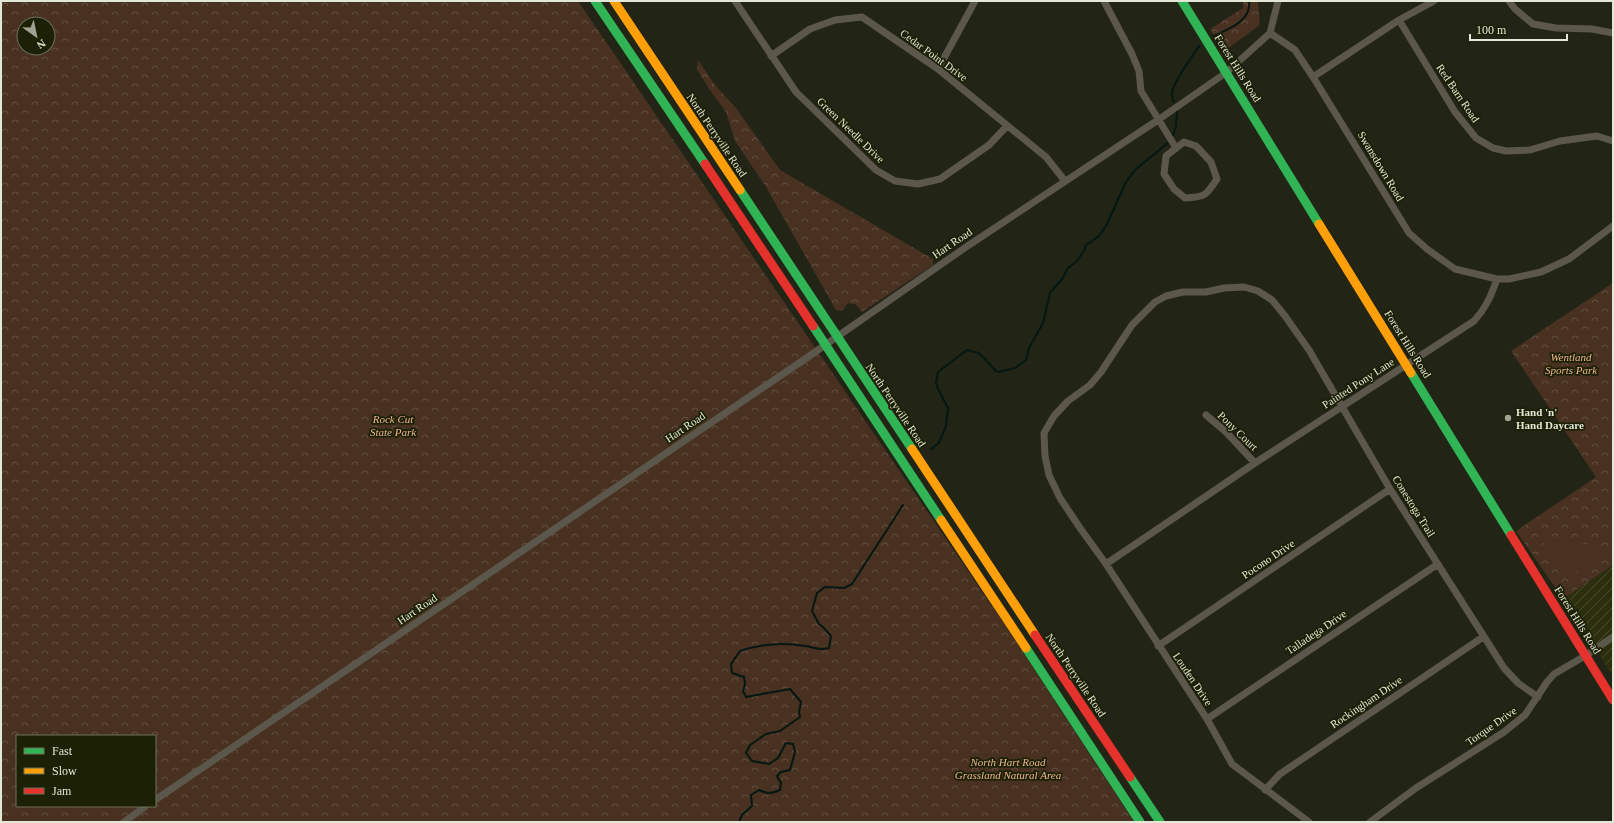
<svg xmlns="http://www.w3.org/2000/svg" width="1614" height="823" font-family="Georgia,serif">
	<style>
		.industrial { fill: url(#industrial-furrows) }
		.forest { fill: url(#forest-crowns); fill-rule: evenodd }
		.pitch { fill: #483120 }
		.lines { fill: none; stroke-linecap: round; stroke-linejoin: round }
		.stream { stroke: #041712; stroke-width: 2 }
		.street { stroke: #5c574b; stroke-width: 7 }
		.fast { stroke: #30b455; stroke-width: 9 }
		.slow { stroke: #ff9f0a; stroke-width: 9 }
		.jam { stroke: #e5322d; stroke-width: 9 }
		.poi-dot { fill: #9fa392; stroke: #1c2005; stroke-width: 1.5 }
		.labels { text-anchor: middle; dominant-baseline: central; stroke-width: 3.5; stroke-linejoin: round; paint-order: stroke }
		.street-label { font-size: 11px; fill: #e3e7d6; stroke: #1c2005 }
		.park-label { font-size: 11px; font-style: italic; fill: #efb693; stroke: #1c2005 }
		.poi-label { font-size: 11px; font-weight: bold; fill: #e3e7d6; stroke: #1c2005; text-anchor: start }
	</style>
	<defs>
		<pattern id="industrial-furrows" width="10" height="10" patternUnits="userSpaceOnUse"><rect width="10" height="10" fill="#2b2f0e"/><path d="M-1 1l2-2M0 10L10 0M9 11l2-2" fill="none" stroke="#4a4d30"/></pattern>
		<pattern id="forest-crowns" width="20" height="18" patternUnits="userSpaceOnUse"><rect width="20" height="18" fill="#483120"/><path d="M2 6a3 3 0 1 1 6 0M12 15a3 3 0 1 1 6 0" fill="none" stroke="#624f40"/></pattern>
	</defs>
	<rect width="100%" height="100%" fill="#222415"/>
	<path class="industrial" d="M1613 565V676L1563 599Z"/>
	<path class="forest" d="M1 1H578L1007 628 1134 822H1ZM24 24H48V48H24ZM17 736H155V806H17Z
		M1243 1H1258L1260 25 1224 51 1210 29 1243 8Z
		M698 60 715 85 736 108 780 170 933 259V265L862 312 855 304 848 303 842 311 836 310 766 187 735 141 726 112 709 89 697 69Z
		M1613 283V565L1563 599 1516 531 1596 477 1511 351Z"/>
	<path class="pitch" d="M1553 536 1594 546 1601 555 1565 578 1543 542Z"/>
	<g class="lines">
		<path class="stream" d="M1214 36C1228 29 1252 21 1249 1
			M1174 102C1173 100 1172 96 1172 93 1172 84 1193 55 1199 46
			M1172 137 1176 127 1177 111
			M931 449 939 443 946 426 948 408 938 389 936 382 938 372 967 350 979 353 996 371 999 372 1015 368 1026 360 1029 348 1043 323 1050 293 1063 278 1067 269 1077 261 1085 249 1086 245 1098 237 1106 226 1126 182 1135 170 1169 142
			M739 822 742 815 752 806 751 795 759 790C767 794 772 794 780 790L781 783 777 776 781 772 790 770 795 752 793 744 786 743 778 758 769 764 752 761 746 753 750 745 766 734 780 731 800 717 799 712 801 702 790 689 746 697 743 691 745 684 744 677 732 673 731 664 740 651C761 644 783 642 805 646 815 647 817 651 829 648L831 636 822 626 819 624 812 611 817 593 825 587 844 588 852 584 903 505"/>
		<path class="street" d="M735 1 796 92 876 170 895 181 918 184 940 179 989 145 1007 126
			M1104 1 1132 54 1139 71 1141 91 1176 148
			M1509 1 1515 9 1533 24 1556 28 1592 29 1613 33
			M1399 20 1455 112 1476 138 1493 148 1506 151 1530 150 1560 141 1597 136 1613 141
			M1270 33 1295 50 1313 77 1409 233 1427 249 1455 269 1497 279H1509L1541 272 1569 259 1613 226
			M771 56 810 29 835 20 862 17 938 69 1046 157 1065 181
			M938 69 975 1
			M1313 77 1399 20 1434 1
			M1184 142 1196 146 1211 162 1217 179C1206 196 1205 197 1185 198L1174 189 1164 174 1166 156Z
			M1206 415 1226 432 1255 463
			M1106 564 1255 463 1474 321C1486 308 1491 296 1497 279
			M1158 646 1390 489
			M1207 719 1438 564
			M1265 790 1280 774 1483 637
			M155 800 805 359 966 247 1158 120 1227 72 1270 33 1278 1
			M124 822 146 806
			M1309 822 1232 764 1207 719 1106 564 1080 528 1060 498 1049 475 1045 456 1044 433 1054 416 1068 401 1090 385 1101 372 1132 325 1155 302 1166 296 1183 292H1206L1224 288 1244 287 1258 291 1272 300 1285 316 1309 350 1390 489 1504 668 1518 683 1538 697
			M1370 822 1416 788 1504 732 1525 715 1547 682 1554 674 1585 656 1613 637"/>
		<path class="fast" d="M595 1 705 164
			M1182 1 1319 224
			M740 190 912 449
			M813 326 941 520
			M1411 373 1511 535
			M1026 648 1140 822
			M1130 777 1160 822"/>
		<path class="slow" d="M614 1 740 190
			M1319 224 1411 373
			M912 449 1035 635
			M941 520 1026 648"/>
		<path class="jam" d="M705 164 813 326
			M1511 535 1613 700
			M1035 635 1130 777"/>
	</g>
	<circle class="poi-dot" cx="1508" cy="418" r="4"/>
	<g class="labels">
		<g class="street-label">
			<text transform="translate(934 55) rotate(36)">Cedar Point Drive</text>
			<text transform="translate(1238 68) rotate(58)">Forest Hills Road</text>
			<text transform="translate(1458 93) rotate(56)">Red Barn Road</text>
			<text transform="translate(851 130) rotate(44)">Green Needle Drive</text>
			<text transform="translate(717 135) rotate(56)">North Perryville Road</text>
			<text transform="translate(1381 166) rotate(59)">Swansdown Road</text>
			<text transform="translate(952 243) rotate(-34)">Hart Road</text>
			<text transform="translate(1408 344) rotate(58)">Forest Hills Road</text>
			<text transform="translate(1358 383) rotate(-33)">Painted Pony Lane</text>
			<text transform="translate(896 405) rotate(56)">North Perryville Road</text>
			<text transform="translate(685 427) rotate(-34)">Hart Road</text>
			<text transform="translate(1238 431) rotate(44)">Pony Court</text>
			<text transform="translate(1414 506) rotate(58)">Conestoga Trail</text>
			<text transform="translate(1268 559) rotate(-34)">Pocono Drive</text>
			<text transform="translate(417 609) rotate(-34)">Hart Road</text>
			<text transform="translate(1578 620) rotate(58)">Forest Hills Road</text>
			<text transform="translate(1316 632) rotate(-34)">Talladega Drive</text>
			<text transform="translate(1076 675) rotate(56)">North Perryville Road</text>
			<text transform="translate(1193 679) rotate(56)">Louden Drive</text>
			<text transform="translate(1366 702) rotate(-34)">Rockingham Drive</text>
			<text transform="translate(1491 726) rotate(-35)">Torque Drive</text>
		</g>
		<g class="park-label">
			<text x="1571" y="357">Wentland<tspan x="1571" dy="13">Sports Park</tspan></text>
			<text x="393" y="419">Rock Cut<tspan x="393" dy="13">State Park</tspan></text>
			<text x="1008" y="762">North Hart Road<tspan x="1008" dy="13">Grassland Natural Area</tspan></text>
		</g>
		<g class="poi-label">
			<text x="1516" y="412">Hand 'n'<tspan x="1516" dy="13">Hand Daycare</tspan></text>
		</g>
	</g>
	<rect width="1614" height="823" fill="none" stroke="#e3e7d6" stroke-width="4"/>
	<rect x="16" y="735" width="140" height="72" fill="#1c2005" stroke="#6c7059"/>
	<rect x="24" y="748" width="20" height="6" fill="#30b455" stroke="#6c7059"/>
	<text x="52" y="755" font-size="12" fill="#e3e7d6">Fast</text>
	<rect x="24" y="768" width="20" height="6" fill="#ff9f0a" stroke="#6c7059"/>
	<text x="52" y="775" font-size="12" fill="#e3e7d6">Slow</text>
	<rect x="24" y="788" width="20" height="6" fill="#e5322d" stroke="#6c7059"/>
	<text x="52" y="795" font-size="12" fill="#e3e7d6">Jam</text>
	<g transform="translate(36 36) rotate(147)"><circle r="19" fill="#1c2005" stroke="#6c7059"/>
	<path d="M0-3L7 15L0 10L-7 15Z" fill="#9fa392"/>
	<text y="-6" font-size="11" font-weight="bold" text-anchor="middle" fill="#e3e7d6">N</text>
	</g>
	<path d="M1470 34v6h97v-6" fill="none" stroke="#e3e7d6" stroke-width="2"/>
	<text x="1476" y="34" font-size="12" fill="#e3e7d6" stroke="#1c2005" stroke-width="3" paint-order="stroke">100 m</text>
</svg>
